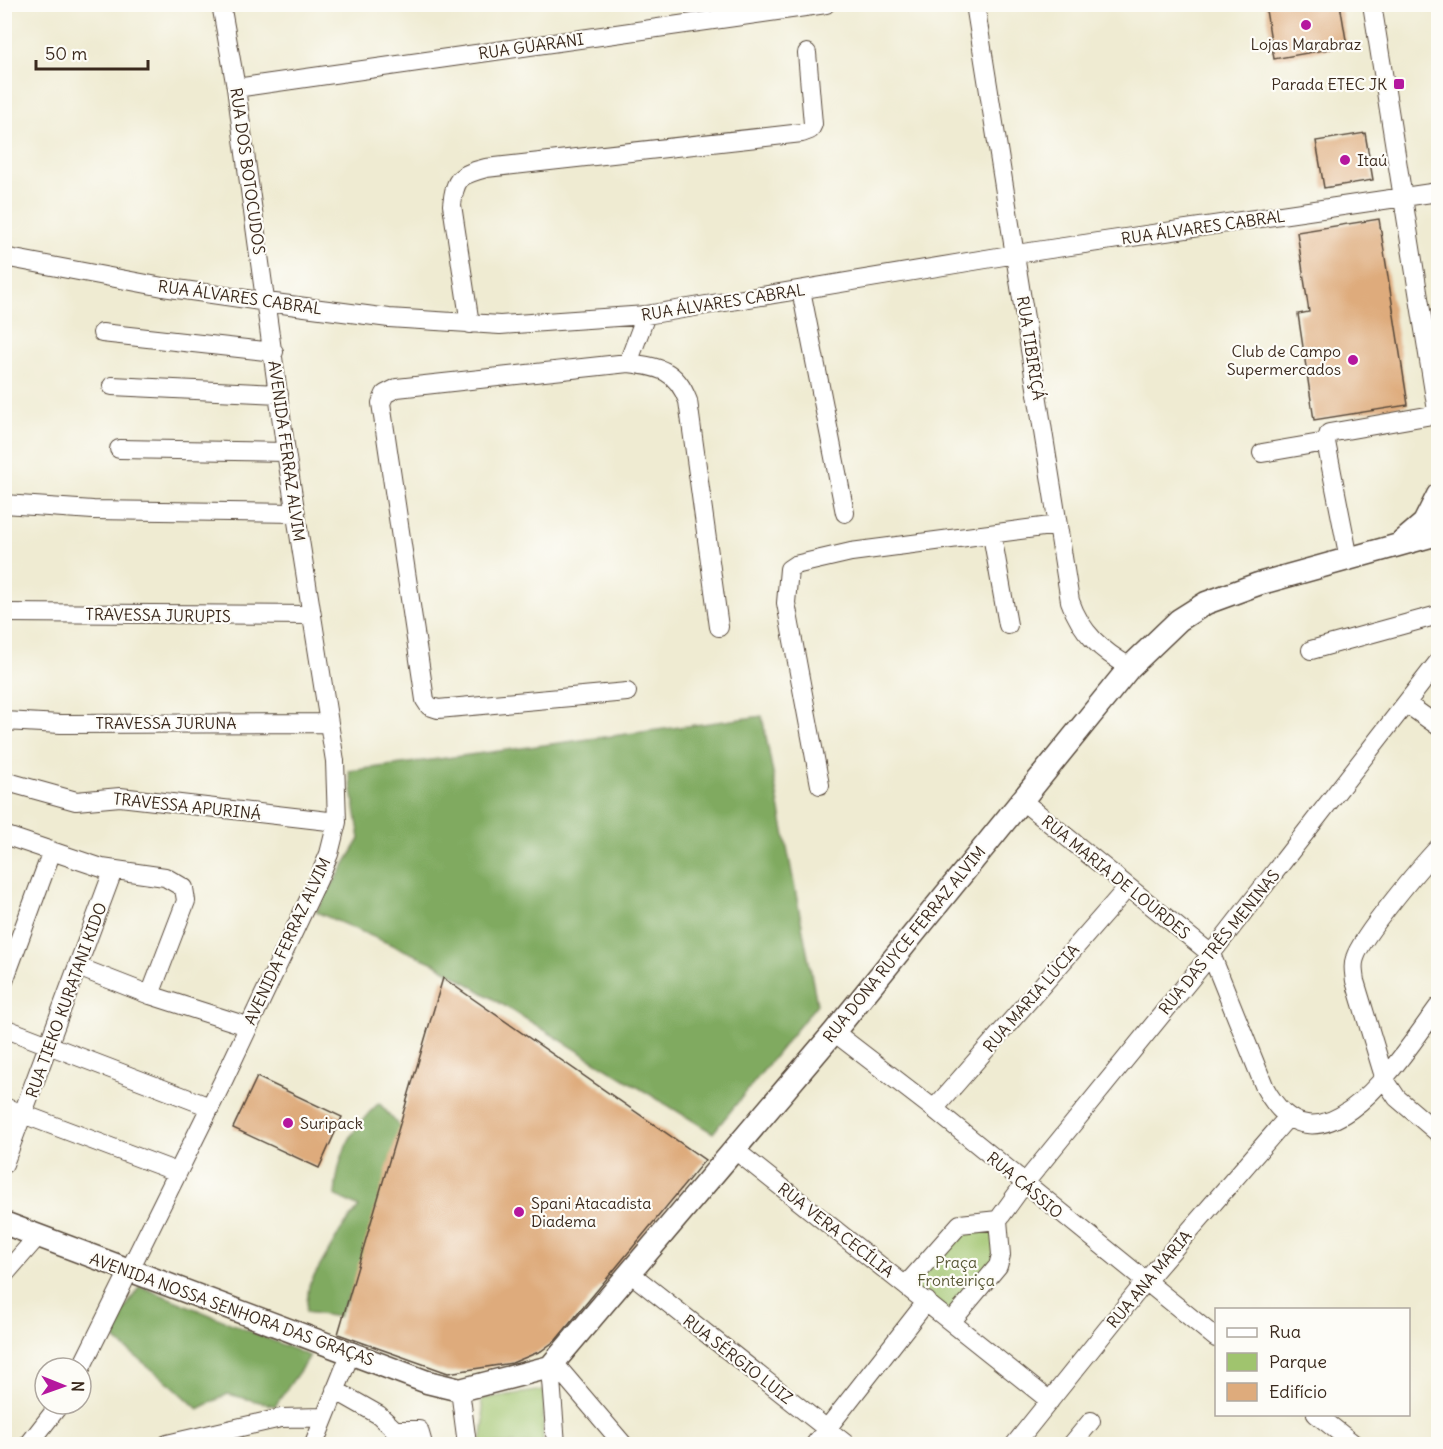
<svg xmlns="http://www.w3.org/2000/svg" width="1443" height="1449" font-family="Delius,sans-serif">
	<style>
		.green { fill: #a0c46e; stroke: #6e7746; stroke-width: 1.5 }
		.forest { fill: #80aa61; stroke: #5e6a40; stroke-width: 1.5 }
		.building { fill: #deab7c }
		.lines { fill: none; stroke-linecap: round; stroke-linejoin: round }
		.minor-casing { stroke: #564739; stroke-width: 20 }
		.major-casing { stroke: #564739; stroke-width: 25 }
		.minor { stroke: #fff; stroke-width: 18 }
		.major { stroke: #fff; stroke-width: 22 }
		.poi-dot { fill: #b5179e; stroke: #fdfcf7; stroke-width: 2 }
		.labels { text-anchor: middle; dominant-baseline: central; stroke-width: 4.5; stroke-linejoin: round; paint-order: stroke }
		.poi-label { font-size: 16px; fill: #3b2a1e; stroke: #fdfcf7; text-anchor: start }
		.street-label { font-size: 16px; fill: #3b2a1e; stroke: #fdfcf7 }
		.park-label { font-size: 16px; fill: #595836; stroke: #fdfcf7 }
	</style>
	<rect width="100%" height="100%" fill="#fdfcf7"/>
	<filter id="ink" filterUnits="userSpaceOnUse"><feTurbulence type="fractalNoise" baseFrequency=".0167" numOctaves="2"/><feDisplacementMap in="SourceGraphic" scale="12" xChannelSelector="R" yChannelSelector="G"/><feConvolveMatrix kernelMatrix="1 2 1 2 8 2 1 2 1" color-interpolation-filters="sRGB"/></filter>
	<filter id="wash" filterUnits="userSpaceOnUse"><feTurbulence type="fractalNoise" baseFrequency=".008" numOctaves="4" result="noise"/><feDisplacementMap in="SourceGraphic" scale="24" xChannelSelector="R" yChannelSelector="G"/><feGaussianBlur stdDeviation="1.35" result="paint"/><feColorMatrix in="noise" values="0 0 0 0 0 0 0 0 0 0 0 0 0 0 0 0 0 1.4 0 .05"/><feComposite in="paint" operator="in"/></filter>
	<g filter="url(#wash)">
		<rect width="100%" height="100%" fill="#efebd2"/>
		<path class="green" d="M998 1220 1001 1255 952 1321 906 1285 957 1227Z
			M544 1390 543 1444H481L484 1420 481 1399Z"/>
		<path class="forest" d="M762 716 817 1004 713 1133 436 964 316 912 360 839 349 771Z
			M379 1103 421 1151 338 1317 306 1312 309 1285 341 1230 359 1207 335 1195C338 1154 349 1131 379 1103Z
			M140 1286 310 1356 275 1406 228 1394 198 1409 173 1386 115 1340 117 1320Z"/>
		<g id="blocks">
			<path class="building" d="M1265 4H1340L1347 46 1274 59Z
				M1365 133 1373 180 1324 188 1316 141Z
				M1379 219 1408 405 1314 420 1298 314 1309 312 1297 232Z
				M443 978 705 1160 556 1340 541 1351 512 1363 448 1373 338 1334Z
				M257 1077 342 1117 319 1168 233 1128Z"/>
		</g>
	</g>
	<g filter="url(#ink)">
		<use href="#blocks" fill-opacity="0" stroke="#564739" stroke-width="1.5"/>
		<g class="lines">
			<defs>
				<path id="minor" d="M975 4 1070 601C1081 633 1102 651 1130 667
					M1372 4 1438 417
					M236 88 826 4
					M4 257 163 287 267 302 389 318 500 325 646 315 1016 254 1438 192
					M801 290 845 513
					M470 324 452 205C455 177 460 175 486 168L802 133 810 130 813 124 807 53
					M102 333 274 352
					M628 363C659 367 676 369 688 401L719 627
					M112 386 279 394
					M119 449 286 452
					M1262 453 1326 442
					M4 504 93 510 295 513
					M992 535 1008 625
					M1349 559 1326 442 1329 433 1438 414
					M4 613 312 615
					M1311 650 1438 615
					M627 692 438 709 429 706 425 700 381 403 385 394 397 388 628 363 646 315
					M1407 704 1438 726
					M4 721 61 724 328 723
					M4 781 76 801 120 797 337 822
					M820 785 786 603 789 569 795 565 851 552 1058 525
					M1020 799 1211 954 1265 1088C1320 1189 1404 1053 1438 1007
					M4 835 102 868 165 877 184 888 186 901 150 995
					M1438 848C1421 866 1361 937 1355 958 1352 966 1354 973 1355 981L1385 1080 1397 1098 1438 1133
					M78 967 150 995 247 1026
					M4 981 52 851
					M4 1028 210 1107
					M834 1032 934 1109 1216 1338
					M4 1107 177 1172
					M934 1109 1128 887
					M735 1150 1050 1401
					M4 1164 113 871
					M998 1220 1024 1184 1211 954 1438 662
					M630 1273 846 1444
					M4 1275 38 1236
					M906 1285 960 1224 998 1220
					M952 1321 998 1266 1001 1255 998 1220
					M554 1363 623 1444
					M550 1367 556 1444
					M81 1368 224 1079 318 880 329 854 337 822 335 761 286 452 236 88 221 4
					M335 1390 379 1415 395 1430 397 1444
					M460 1390 467 1444
					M1316 1414 1354 1444
					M395 1430H419L423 1444
					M29 1444 60 1404
					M167 1444 281 1418 323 1417
					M314 1444 351 1352
					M815 1444 927 1301
					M1015 1444 1145 1282 1288 1117
					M1072 1444 1091 1421"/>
				<path id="major" d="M1403 541 1424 523 1438 495
					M4 1223 427 1382 460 1390 550 1367 834 1032 1130 667 1179 620 1206 603 1258 584 1438 534"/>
			</defs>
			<use href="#minor" class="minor-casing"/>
			<use href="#major" class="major-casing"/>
			<use href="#minor" class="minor"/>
			<use href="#major" class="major"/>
		</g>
	</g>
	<g class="poi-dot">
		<circle cx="1306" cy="25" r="6"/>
		<rect x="1393" y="78" width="12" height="12" rx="3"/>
		<circle cx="1345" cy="160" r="6"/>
		<circle cx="1353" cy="360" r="6"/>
		<circle cx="288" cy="1123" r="6"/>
		<circle cx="519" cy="1212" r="6"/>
	</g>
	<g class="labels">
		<g class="poi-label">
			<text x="1306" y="44" text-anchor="middle">Lojas Marabraz</text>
			<text x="1387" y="84" text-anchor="end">Parada ETEC JK</text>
			<text x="1357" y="160">Itaú</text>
			<text x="1341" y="351" text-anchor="end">Club de Campo<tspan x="1341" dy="18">Supermercados</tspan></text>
			<text x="300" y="1123">Suripack</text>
			<text x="531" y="1203">Spani Atacadista<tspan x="531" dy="18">Diadema</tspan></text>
		</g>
		<g class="street-label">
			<text transform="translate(531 46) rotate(-8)">RUA GUARANI</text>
			<text transform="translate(248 171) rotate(82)">RUA DOS BOTOCUDOS</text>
			<text transform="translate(1203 227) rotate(-8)">RUA ÁLVARES CABRAL</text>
			<text transform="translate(240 297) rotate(8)">RUA ÁLVARES CABRAL</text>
			<text transform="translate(723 302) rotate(-9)">RUA ÁLVARES CABRAL</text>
			<text transform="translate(1031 348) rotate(81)">RUA TIBIRIÇÁ</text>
			<text transform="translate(287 451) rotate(82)">AVENIDA FERRAZ ALVIM</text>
			<text transform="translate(158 615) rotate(1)">TRAVESSA JURUPIS</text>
			<text x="166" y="723">TRAVESSA JURUNA</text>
			<text transform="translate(187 806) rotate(6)">TRAVESSA APURINÁ</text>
			<text transform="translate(1116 877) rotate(39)">RUA MARIA DE LOURDES</text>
			<text transform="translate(287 941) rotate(-65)">AVENIDA FERRAZ ALVIM</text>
			<text transform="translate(1219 942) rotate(-51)">RUA DAS TRÊS MENINAS</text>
			<text transform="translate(904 944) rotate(-51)">RUA DONA RUYCE FERRAZ ALVIM</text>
			<text transform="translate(1031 998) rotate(-49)">RUA MARIA LÚCIA</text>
			<text transform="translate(66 1000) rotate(-70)">RUA TIEKO KURATANI KIDO</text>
			<text transform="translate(1025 1185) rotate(40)">RUA CÁSSIO</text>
			<text transform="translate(836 1230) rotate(38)">RUA VERA CECÍLIA</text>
			<text transform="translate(1149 1279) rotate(-50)">RUA ANA MARIA</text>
			<text transform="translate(232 1309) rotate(20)">AVENIDA NOSSA SENHORA DAS GRAÇAS</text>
			<text transform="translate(738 1359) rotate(38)">RUA SÉRGIO LUIZ</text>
		</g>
		<g class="park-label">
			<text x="956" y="1262">Praça<tspan x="956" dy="18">Fronteiriça</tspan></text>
		</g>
	</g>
	<rect width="1443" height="1449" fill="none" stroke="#fdfcf7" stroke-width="24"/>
	<rect x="1215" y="1308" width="195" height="108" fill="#fdfcf7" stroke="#afa8a0" stroke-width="1.5"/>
	<rect x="1227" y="1328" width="30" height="9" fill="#ffffff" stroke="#afa8a0" stroke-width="1.5"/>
	<text x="1269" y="1338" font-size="18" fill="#3b2a1e">Rua</text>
	<rect x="1227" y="1353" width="30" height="18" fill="#a0c46e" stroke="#afa8a0" stroke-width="1.5"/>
	<text x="1269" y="1368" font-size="18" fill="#3b2a1e">Parque</text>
	<rect x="1227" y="1383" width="30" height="18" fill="#deab7c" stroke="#afa8a0" stroke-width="1.5"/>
	<text x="1269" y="1398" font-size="18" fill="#3b2a1e">Edifício</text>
	<g transform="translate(63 1386) rotate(91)"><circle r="28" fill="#fdfcf7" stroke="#afa8a0" stroke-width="1.5"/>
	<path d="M0-4.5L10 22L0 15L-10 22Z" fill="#b5179e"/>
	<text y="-9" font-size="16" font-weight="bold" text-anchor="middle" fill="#3b2a1e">N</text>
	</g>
	<path d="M36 60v9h112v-9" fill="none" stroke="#3b2a1e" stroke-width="3"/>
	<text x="45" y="60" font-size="18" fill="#3b2a1e" stroke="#fdfcf7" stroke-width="4.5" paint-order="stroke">50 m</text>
</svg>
